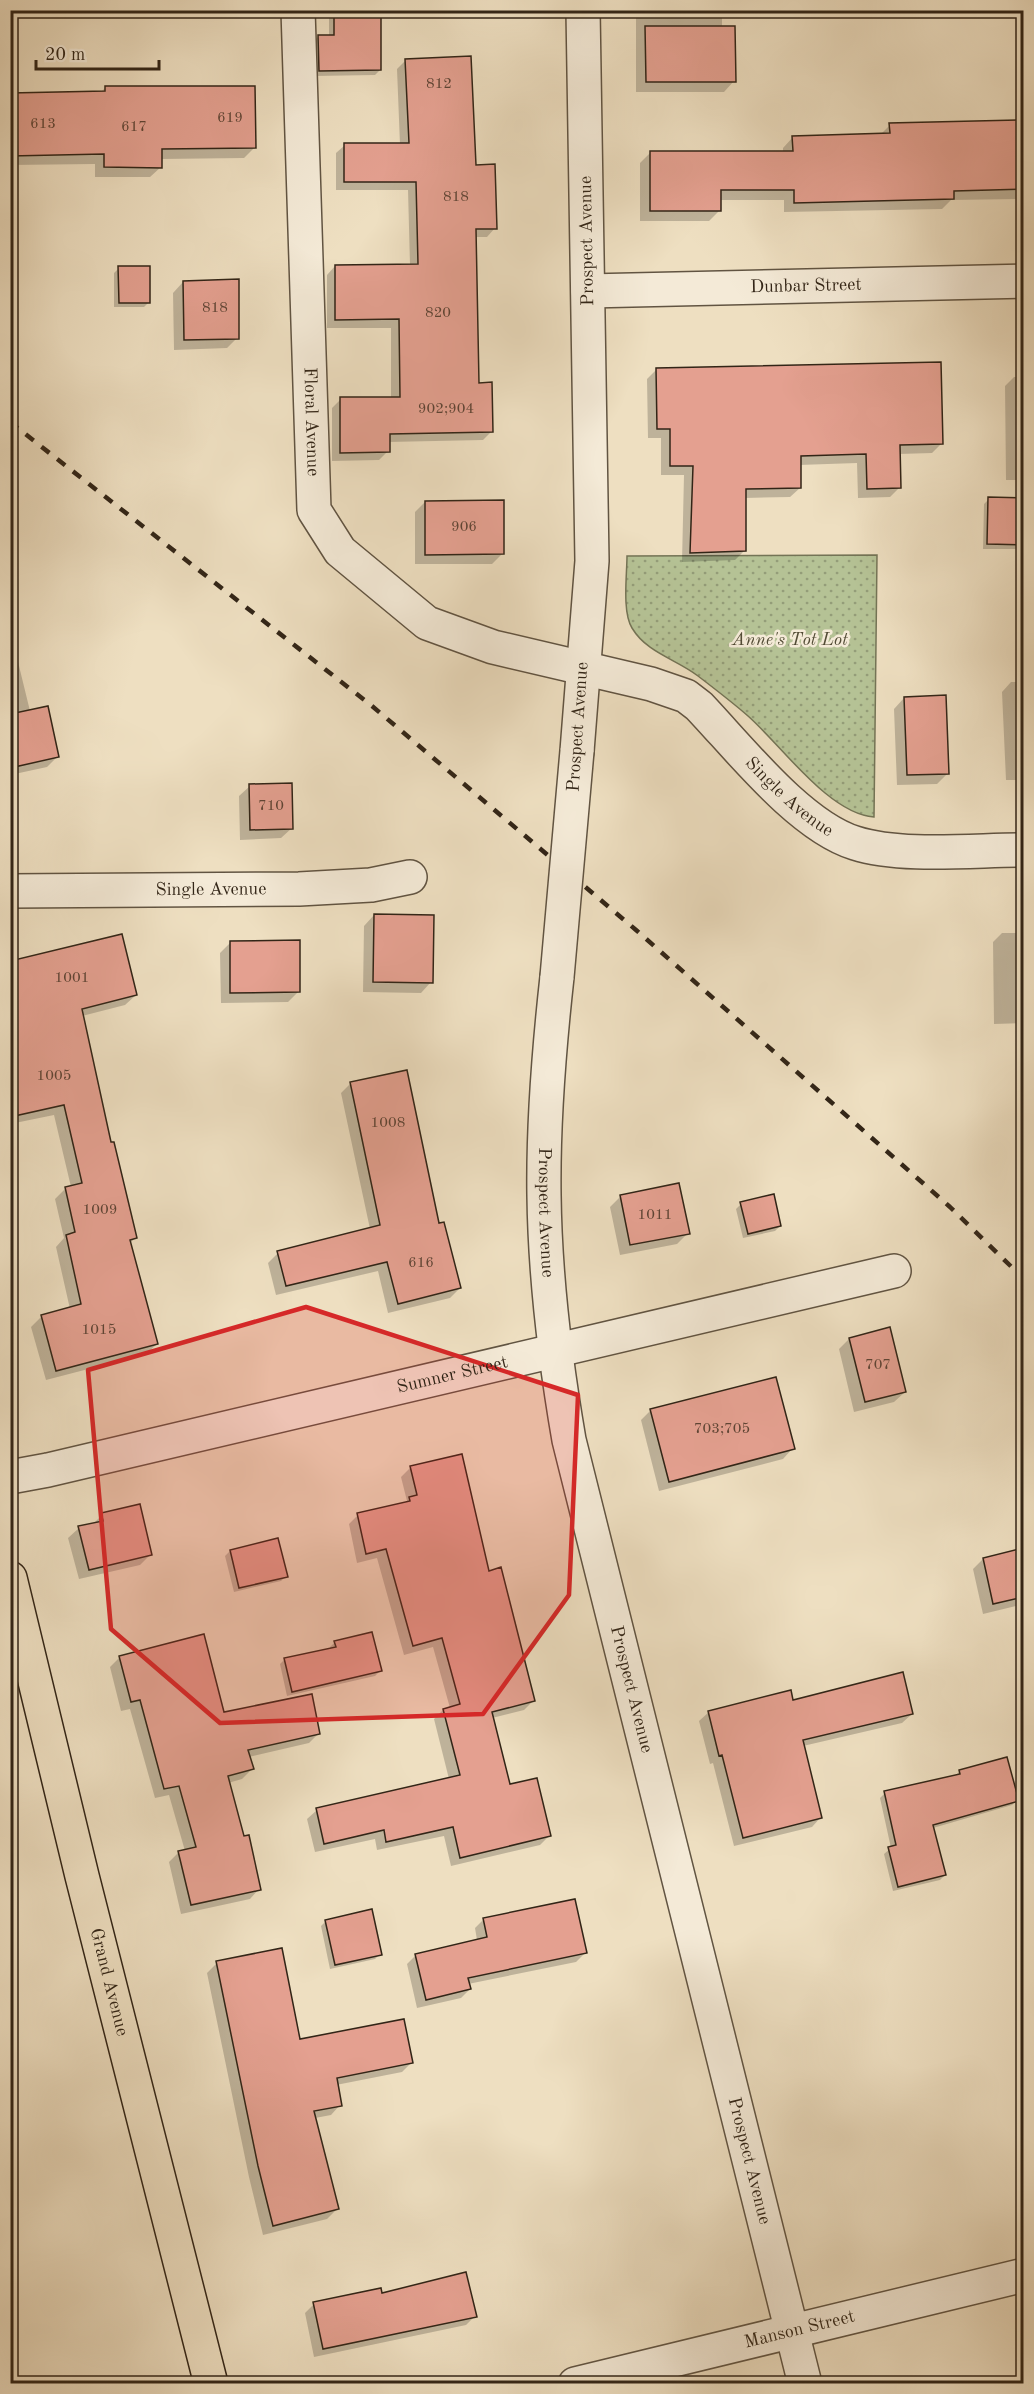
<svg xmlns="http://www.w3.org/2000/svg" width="1034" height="2394" font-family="'Old Standard TT',serif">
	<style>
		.grass { fill: url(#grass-dots); stroke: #747456; stroke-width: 1.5 }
		.shadow { fill: #0003 }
		.building { fill: #e4a090; stroke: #322517; stroke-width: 1.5 }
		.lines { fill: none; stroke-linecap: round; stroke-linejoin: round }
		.minor-casing { stroke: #615442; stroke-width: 36 }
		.major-casing { stroke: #322517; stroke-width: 36 }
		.minor { stroke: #f4ead7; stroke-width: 33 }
		.major { stroke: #eedfc1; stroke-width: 33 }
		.rail { stroke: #322517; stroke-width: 4.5; stroke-dasharray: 10 10; stroke-linecap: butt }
		.minor-bridge-casing { stroke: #615442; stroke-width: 36; stroke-linecap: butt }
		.minor-bridge { stroke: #f4ead7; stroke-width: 33 }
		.marked { fill: #d62828; fill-opacity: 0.2; stroke: #d62828; stroke-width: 4.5; stroke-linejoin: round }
		.labels { text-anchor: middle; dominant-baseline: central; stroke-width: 5; stroke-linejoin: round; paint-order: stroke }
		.number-label { font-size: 15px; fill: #5e4435 }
		.street-label { font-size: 18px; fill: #322517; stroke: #f4ead7 }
		.park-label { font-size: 18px; font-style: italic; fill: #534c36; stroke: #f4ead7 }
	</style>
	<defs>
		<pattern id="grass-dots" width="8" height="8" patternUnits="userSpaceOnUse" patternTransform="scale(1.5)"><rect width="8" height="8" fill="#b5c295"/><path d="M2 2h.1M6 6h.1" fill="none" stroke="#949d79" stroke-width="1.8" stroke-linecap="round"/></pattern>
	</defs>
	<rect width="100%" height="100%" fill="#eedfc1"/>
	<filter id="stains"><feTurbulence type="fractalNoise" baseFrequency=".00333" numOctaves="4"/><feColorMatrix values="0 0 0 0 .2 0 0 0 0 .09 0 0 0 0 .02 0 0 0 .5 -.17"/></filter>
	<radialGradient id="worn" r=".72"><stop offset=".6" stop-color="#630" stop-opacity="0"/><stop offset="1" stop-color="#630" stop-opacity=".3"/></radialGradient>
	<path class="grass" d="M877 555 874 817C829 814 781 745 748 716 732 702 715 689 698 676 676 659 647 653 632 628 622 612 627 575 627 556Z"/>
	<path class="shadow" d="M329 10H380V70L375 75 314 76 313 42 318 37 329 36Z
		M636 10H722V27L734 81 724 92H636Z
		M405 61 475 166 495 228 487 237H474L478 384 491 432 483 440 388 442V451L379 460 332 461V408L341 399H391V328H327V275L335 266 410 265 408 190H336V153L345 145H400L397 69Z
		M106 87 255 147 244 158 161 159V167L150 177H95V164L10 165V95L100 93Z
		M1024 121V199L951 200 942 209 784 212V200H719V211L709 221H640V163L650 153H783V148L793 137 880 135 890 125Z
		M119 268 149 302 144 307H114V273Z
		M183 282 237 338 227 348 174 350 173 293Z
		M657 369 942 443 932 453 899 454 900 487 890 497 858 498 857 463 799 465 800 488 790 497 745 498V550L735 560 682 562 684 475H661V438H648L647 379Z
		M1014 377H1024V480H1006L1005 386Z
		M989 499H1024V546L1020 549H983L984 504Z
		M425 502 503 553 492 564H415V512Z
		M10 629 30 711 57 757 47 767 10 775Z
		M1011 682H1024V780H1006L1002 692Z
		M904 698 948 773 937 784 897 785 894 709Z
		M250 786 292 828 281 838 240 840 239 796Z
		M374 915 431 982 421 993 363 992 364 926Z
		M1002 933H1024V1023L994 1024 993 942Z
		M230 943 299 991 288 1002 221 1003 220 953Z
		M10 962 136 995 125 1005 82 1016 110 1144 136 1237 130 1243 157 1344 146 1354 46 1380 31 1327 42 1316 70 1309 56 1247 64 1238 55 1199 65 1189 71 1187 54 1115 10 1124Z
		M351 1083 438 1225 460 1288 450 1298 388 1313 378 1271 276 1295 268 1263 278 1253 370 1229 341 1093Z
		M620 1197 688 1233 677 1244 620 1255 610 1207Z
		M741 1204 780 1226 775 1231 743 1238 736 1209Z
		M849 1339 905 1392 894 1402 854 1412 839 1349Z
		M651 1410 793 1448 783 1459 659 1491 641 1420Z
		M411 1467 488 1572 533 1701 524 1710 492 1718 509 1786 549 1836 540 1845 451 1866 444 1836 377 1850 375 1839 315 1852 307 1819 317 1810 449 1779 434 1719 443 1710 450 1708 433 1647 404 1655 377 1558 357 1563 349 1524 358 1515 405 1503 407 1501 401 1477Z
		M102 1515 151 1554 140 1565 79 1579 68 1538 79 1528 92 1525Z
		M277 1540 286 1576 281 1581 234 1592 225 1556 230 1551Z
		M1024 1550V1604L983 1614 973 1569 983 1559Z
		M335 1642 380 1671 375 1676 287 1696 280 1664 285 1659 331 1650 330 1647Z
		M120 1657 223 1714 319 1733 309 1743 249 1757 252 1769 242 1779 228 1783 259 1889 250 1899 181 1914 169 1862 179 1852 185 1851 169 1795 155 1798 130 1709 121 1711 110 1667Z
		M792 1701 912 1714 902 1723 803 1746 821 1817 812 1827 734 1846 713 1763 710 1764 699 1721 709 1712Z
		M960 1771 1017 1800 1012 1805 933 1828 945 1875 940 1880 893 1891 884 1854 891 1848 880 1798 885 1793 954 1777Z
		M484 1919 585 1953 576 1962 468 1984 470 1989 461 1998 417 2008 407 1964 416 1955 477 1940 475 1928Z
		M326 1921 380 1954 375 1959 330 1969 321 1926Z
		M217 1963 299 2040 411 2063 402 2072 336 2085 340 2105 331 2115 315 2118 337 2209 327 2219 263 2235 249 2177 207 1973Z
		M381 2295 475 2316 466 2325 314 2357 305 2313 314 2304Z"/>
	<path class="building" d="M334 10H381V70L319 71 318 35H334Z
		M645 26H735L736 82H646Z
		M471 56 476 165 495 164 497 229H476L479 383 492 382 493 432 390 434V452L340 453V397H400L399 319 335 320V265L418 264 416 182H344V143H409L405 59Z
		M105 86H255L256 148 162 149V168L104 167V154L10 156V93L105 91Z
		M1023 120V189L954 191V199L794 203V190H721V211H650V151H793L792 136 890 133 889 123Z
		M118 266H150V303H119Z
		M239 279V339L184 340 183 281Z
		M941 362 943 444 900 445 901 488 867 489 866 454 801 456V488L746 489V551L690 553 693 466H670V429H657L656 368Z
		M988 497 1023 498V545L987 544Z
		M504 500V554L425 555V501Z
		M946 695 949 774 907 775 904 697Z
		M48 706 59 757 10 768V714Z
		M292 783 293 829 250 830 249 784Z
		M374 914 434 915 433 983 373 982Z
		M122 934 137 995 82 1009 111 1142H114L137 1238 130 1240 158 1344 56 1371 41 1315 81 1304 66 1235 75 1232 65 1187 82 1183 64 1105 10 1117V961Z
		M300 940V992L230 993V941Z
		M407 1070 439 1223 444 1222 461 1288 398 1304 387 1262 286 1286 277 1251 380 1225 350 1082Z
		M679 1183 690 1234 630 1245 620 1195Z
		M774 1194 781 1226 748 1234 740 1202Z
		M890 1327 906 1392 865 1402 849 1338Z
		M776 1377 795 1449 669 1482 650 1409Z
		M462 1454 489 1571 501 1567 535 1701 492 1712 510 1784 537 1778 551 1836 460 1858 453 1827 386 1842 384 1830 324 1844 316 1808 460 1775 443 1709 460 1704 442 1638 413 1646 386 1549 366 1554 357 1513 410 1501 409 1497 417 1495 410 1466Z
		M140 1504 152 1555 89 1570 78 1526 103 1521 101 1513Z
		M278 1538 288 1577 239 1588 230 1550Z
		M1023 1548V1597L993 1604 983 1558Z
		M372 1632 382 1671 292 1692 284 1658 336 1647 334 1641Z
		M204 1634 224 1712 312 1694 320 1734 248 1750 254 1769 228 1776 244 1836 249 1835 261 1890 191 1905 178 1851 196 1847 179 1786 164 1789 140 1700 131 1702 119 1656Z
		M903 1672 913 1714 803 1740 822 1818 743 1838 722 1755 719 1756 708 1711 791 1690 793 1700Z
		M1007 1757 1019 1801 933 1825 946 1875 898 1887 888 1847 896 1845 884 1791 960 1774 959 1770Z
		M575 1899 587 1953 468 1978 471 1989 426 2000 415 1954 487 1937 483 1918Z
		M372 1909 382 1955 335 1965 325 1920Z
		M282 1948 300 2039 404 2019 413 2063 337 2078 342 2106 314 2111 339 2209 273 2226 258 2166 216 1961Z
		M466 2272 477 2317 323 2349 313 2302 381 2288 382 2293Z"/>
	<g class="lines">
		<defs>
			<g id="minor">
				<path id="s1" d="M298 10 314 510 340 551 427 623 493 647 651 684 686 696 699 706C739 748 800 826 855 843 902 858 974 850 1024 850"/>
				<path id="s2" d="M588 291 1024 281"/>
				<path d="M577 751 592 561 583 10"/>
				<path id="s3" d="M10 891 299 889 371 885 410 877"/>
				<path id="s4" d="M557 977C549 1049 543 1122 544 1195 545 1277 555 1359 569 1440L805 2384"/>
				<path id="s5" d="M10 1477 48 1470 894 1271"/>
				<path id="s6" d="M575 2384 1024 2275"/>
			</g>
			<g id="major">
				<path id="s7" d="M10 1578 82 1876 211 2384"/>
			</g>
		</defs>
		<use href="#minor" class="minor-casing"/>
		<use href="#major" class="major-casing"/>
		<use href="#minor" class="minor"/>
		<use href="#major" class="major"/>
		<path class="rail" d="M10 422 372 706 636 930 950 1207 1024 1279"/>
		<defs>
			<path id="minor-bridge" d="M557 977 577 751"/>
		</defs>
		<use href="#minor-bridge" class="minor-bridge-casing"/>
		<use href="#minor-bridge" class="minor-bridge"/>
	</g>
	<path class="marked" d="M306 1307 578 1395 569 1595 483 1714 220 1723 111 1629 88 1370Z"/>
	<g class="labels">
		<g class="number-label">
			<text x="439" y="84">812</text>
			<text x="230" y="118">619</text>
			<text x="43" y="124">613</text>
			<text x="134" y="127">617</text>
			<text x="456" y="197">818</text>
			<text x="215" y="308">818</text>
			<text x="438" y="313">820</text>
			<text x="446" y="409">902;904</text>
			<text x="464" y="527">906</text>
			<text x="271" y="806">710</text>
			<text x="72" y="978">1001</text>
			<text x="54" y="1076">1005</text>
			<text x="388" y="1123">1008</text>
			<text x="100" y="1210">1009</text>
			<text x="655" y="1215">1011</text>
			<text x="421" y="1263">616</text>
			<text x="99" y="1330">1015</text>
			<text x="878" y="1365">707</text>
			<text x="722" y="1429">703;705</text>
		</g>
		<g class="street-label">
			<text transform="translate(587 241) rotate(-91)">Prospect Avenue</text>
			<text stroke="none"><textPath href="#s2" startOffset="218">Dunbar Street</textPath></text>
			<text stroke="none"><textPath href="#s1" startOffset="412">Floral Avenue</textPath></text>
			<text transform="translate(578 727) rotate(-86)">Prospect Avenue</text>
			<text stroke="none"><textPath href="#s1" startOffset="1076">Single Avenue</textPath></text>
			<text stroke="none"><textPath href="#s3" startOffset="201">Single Avenue</textPath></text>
			<text stroke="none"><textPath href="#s4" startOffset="236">Prospect Avenue</textPath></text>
			<text stroke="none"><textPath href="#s5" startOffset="454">Sumner Street</textPath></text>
			<text stroke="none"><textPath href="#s4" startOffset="722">Prospect Avenue</textPath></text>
			<text stroke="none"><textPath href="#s7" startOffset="416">Grand Avenue</textPath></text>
			<text stroke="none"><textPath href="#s4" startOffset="1208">Prospect Avenue</textPath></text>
			<text stroke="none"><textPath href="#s6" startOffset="231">Manson Street</textPath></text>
		</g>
		<g class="park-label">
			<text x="790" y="640">Anne's Tot Lot</text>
		</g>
	</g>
	<rect width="1034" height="2394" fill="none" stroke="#eedfc1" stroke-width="36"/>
	<rect x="12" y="12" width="1010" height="2370" fill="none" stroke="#322517" stroke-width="3"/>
	<rect x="18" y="18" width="998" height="2358" fill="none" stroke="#322517" stroke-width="1.5"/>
	<path d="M36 60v9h123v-9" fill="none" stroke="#322517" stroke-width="3"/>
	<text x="45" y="60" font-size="18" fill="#322517" stroke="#f4ead7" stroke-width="4.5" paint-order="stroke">20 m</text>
	<rect width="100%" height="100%" filter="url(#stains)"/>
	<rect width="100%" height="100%" fill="url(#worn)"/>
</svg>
